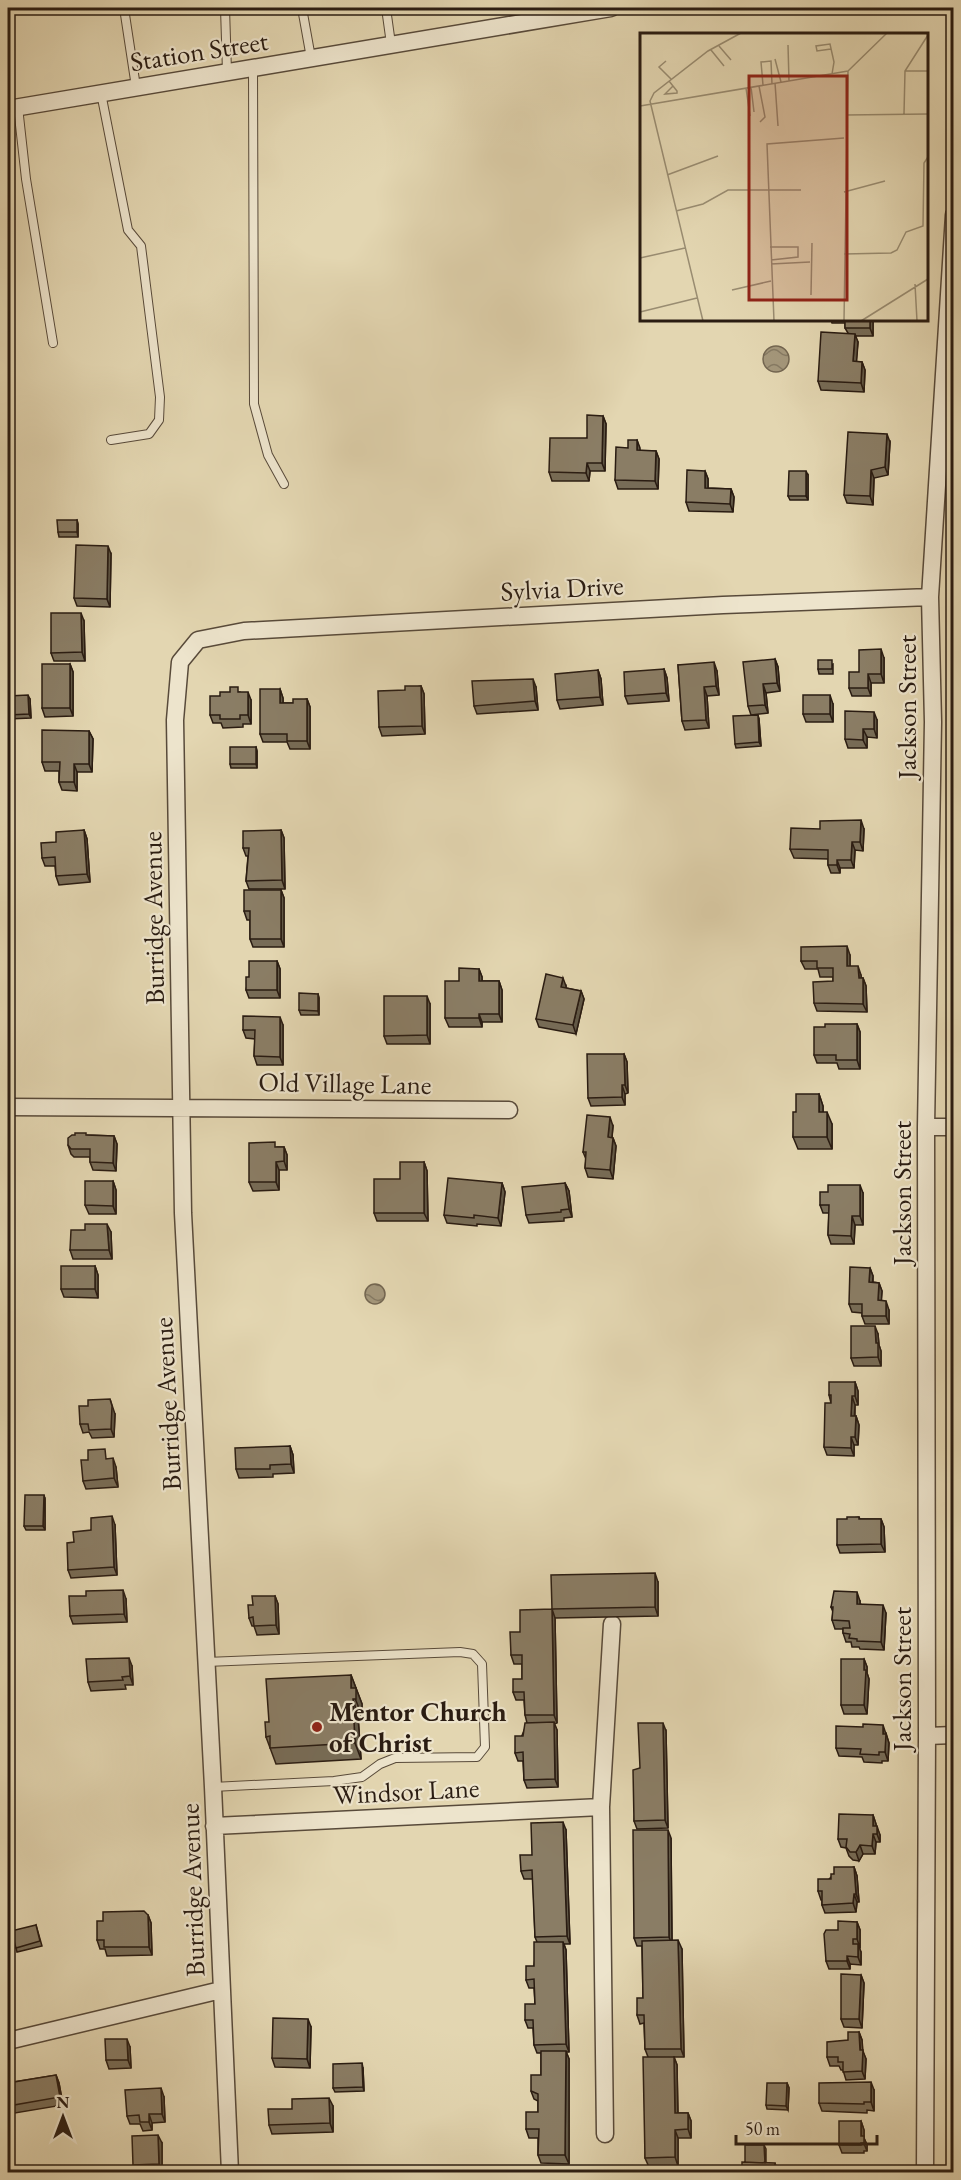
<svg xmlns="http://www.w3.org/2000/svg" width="961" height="2180" font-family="'EB Garamond',serif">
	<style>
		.water { fill: url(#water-waves); stroke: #736651; stroke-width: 1.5 }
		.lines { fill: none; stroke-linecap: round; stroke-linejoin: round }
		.lane-casing { stroke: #584a3a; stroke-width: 10 }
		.street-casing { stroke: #584a3a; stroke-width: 19 }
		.lane { stroke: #ede4cc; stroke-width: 8 }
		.street { stroke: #ede4cc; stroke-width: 16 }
		.wall { fill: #776c57; stroke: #2a1c12; stroke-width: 1.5 }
		.shaded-wall { fill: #615847; stroke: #2a1c12; stroke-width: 1.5 }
		.building { fill: #8a7d65; stroke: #2a1c12; stroke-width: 1.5 }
		.poi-dot { fill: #8f2418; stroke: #ede4cc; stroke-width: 2 }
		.labels { text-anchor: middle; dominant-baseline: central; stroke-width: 4.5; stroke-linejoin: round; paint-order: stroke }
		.street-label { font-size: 27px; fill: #2a1c12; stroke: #ede4cc }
		.poi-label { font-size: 27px; font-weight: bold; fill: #2a1c12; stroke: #ede4cc; text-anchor: start }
		.inset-road { fill: none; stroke: #998c71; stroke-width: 1.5 }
		.view { fill: #8f2418; fill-opacity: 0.15; stroke: #8f2418; stroke-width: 3 }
		.inset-edge { fill: none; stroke: #2a1c12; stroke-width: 3 }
	</style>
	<defs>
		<pattern id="water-waves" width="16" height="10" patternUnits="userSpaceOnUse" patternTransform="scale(1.5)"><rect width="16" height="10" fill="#a4977b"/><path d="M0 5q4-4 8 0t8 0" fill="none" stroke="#867a63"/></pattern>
	</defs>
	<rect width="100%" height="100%" fill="#e3d6b1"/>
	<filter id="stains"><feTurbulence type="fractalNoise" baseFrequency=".00333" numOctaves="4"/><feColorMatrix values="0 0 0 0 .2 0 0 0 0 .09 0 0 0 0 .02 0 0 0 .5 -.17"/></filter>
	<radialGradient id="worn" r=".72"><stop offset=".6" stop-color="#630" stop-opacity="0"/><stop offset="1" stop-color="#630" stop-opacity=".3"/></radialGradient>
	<path class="water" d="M763 359a13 13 0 1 1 26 0a13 13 0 1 1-26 0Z
		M365 1294a10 10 0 1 1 20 0a10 10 0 1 1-20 0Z"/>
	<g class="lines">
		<defs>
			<path id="lane" d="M124 8 136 87
				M225 8 227 72
				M302 8 311 58
				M386 8 391 44
				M253 68 254 404 268 455 284 484
				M101 93 128 230 141 246 160 397 159 420 149 434 111 440
				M18 107 26 179 53 343
				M8 337 10 381
				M206 1662 460 1652 473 1654 482 1664 485 1747 477 1757 395 1758 380 1764 362 1777 334 1781 213 1787"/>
			<path id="street" d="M8 109 611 8
				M8 1107 509 1110
				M926 1127H954
				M927 1736 954 1735
				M214 1826 601 1807
				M8 2041 221 1990
				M605 2134 601 1807 612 1624
				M230 2172 213 1787 183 1213 175 720 180 662 198 640 244 631 723 605 930 597
				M925 2172 927 1736 926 1127 933 722 930 597 954 215"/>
		</defs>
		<use href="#lane" class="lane-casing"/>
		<use href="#street" class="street-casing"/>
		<use href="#lane" class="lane"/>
		<use href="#street" class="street"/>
	</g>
	<path class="wall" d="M831 320H873V336H855L858 342 856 362H862L865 370 864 392 821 390 818 381 848 333 845 328V323H832Z
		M603 416 606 424 605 471H590L589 481H552L549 472 587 438Z
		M637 440 640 451H656L659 459 658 489H618L615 480 628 448Z
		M890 442 888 475 874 478 873 505 847 503 844 495Z
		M705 471 708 479V488L731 489 734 497 733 512 689 511 686 502Z
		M808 475V500H790L788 496Z
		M77 520 78 524V537H59L58 532Z
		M111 554 110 607 77 606 74 598Z
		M84 621 85 661H54L51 653Z
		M884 658V683H871V696H852L849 688 859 672Z
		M775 659 778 667 780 691 766 693 768 713 751 715 748 706Z
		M70 664 73 672V716L45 717 42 708Z
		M833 664V674H819L818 669Z
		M678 665 717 671 719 695 707 696 709 728 685 730 682 721Z
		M664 669 667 678 669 701 628 704 625 696Z
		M598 670 601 679 603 705 560 709 557 700Z
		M421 686 424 694 425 734 382 736 379 727 405 690Z
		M536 687 538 710 477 714 474 706Z
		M280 689 283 698V703H293L307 699 310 707V749H290L287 742H263L260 734Z
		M240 692 251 700V724H243V727L223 728 221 723H213L210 715 220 696Z
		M8 696 30 699 31 718 8 719Z
		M833 704V722H806L803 714Z
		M759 719 761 746 736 748 735 744Z
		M877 720V738L867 737V748H848L845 739Z
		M89 731 93 739 92 772H77V791L62 790 59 782V771H45L42 762Z
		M256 747 257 751V768H231L230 764Z
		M864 829 863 851 855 850 854 868H840V873H831L828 865V859L794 858 790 849Z
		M84 830 87 839 90 882 59 885 56 876 55 866H45L42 858 56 842Z
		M281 830 284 838 285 889H249L246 881 248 856H246L243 848Z
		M281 890 284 898V947H253L250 939V920H247L244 911Z
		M850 955V966L861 975V978H863L866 986 867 1012 817 1011 814 1003 833 981V977H820L818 969H805L801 961Z
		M277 961 280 969V998H249L246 990 249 977Z
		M479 969 482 977V981H499L502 990V1022H482V1027H449L445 1018 459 981Z
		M566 986V988L581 991 584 999 576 1034 539 1027 536 1019Z
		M318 994 319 998V1015H301L299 1010Z
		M430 1004V1044H387L384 1036Z
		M857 1024 860 1032V1069H839L837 1063H817L814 1055 825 1027Z
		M283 1025V1065H257L254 1056 255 1039 246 1038 243 1030Z
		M624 1054 627 1062 628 1093 625 1094V1105L591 1106 588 1098Z
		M819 1094 823 1106V1112L832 1124V1149H798L793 1137 796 1112Z
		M613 1126 612 1138H613L616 1146 613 1179 588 1177 585 1168 586 1159 583 1152Z
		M87 1135 114 1136 117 1144 116 1171 93 1170 90 1162V1157H74L71 1154 68 1145Z
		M277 1147H284L287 1155V1170H279V1190L253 1191 249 1182Z
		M424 1162 427 1171 428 1221H377L374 1213 400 1179Z
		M113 1181 116 1190V1214H89L85 1205Z
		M502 1183 505 1192 501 1226 477 1224V1226L447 1223 444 1215Z
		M565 1183 569 1191 572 1217 564 1218V1221L529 1223 526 1215Z
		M863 1193V1225H855L854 1244H831L828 1235 829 1213H823L820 1205Z
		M85 1230 111 1232 112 1259H73L70 1250Z
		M95 1266 98 1275V1298L64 1297 61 1289Z
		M870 1268 873 1276V1282L879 1283 882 1291 881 1301 889 1310V1324H865L862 1316V1313L852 1312 849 1304Z
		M878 1334 879 1345 881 1351V1366H854L851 1358Z
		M855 1382 858 1391V1405H855V1416H856L859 1425 858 1445H854V1456L827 1455 824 1447 831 1403 829 1395Z
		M115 1414 114 1437 92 1438 89 1432 83 1433 80 1424Z
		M290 1446 293 1455 294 1473 273 1474V1477L239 1478 236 1469Z
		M108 1459 116 1467 118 1487 86 1489 83 1481Z
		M45 1499V1530H26L24 1526Z
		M859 1517 860 1519H881L884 1527 885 1552 840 1553 837 1545 847 1519Z
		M115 1525 117 1575 71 1578 68 1570 74 1542 91 1530Z
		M658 1582V1616L555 1618 557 1723 554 1724 557 1730 558 1787 527 1788 524 1780 523 1761H518L515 1753 527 1723 525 1715 524 1700H516L513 1692 522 1679V1664H514L511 1655 520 1632 552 1609Z
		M275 1596 278 1604 279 1634 257 1635 254 1626H252L249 1618Z
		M126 1599 127 1622 73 1624 70 1616Z
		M860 1601V1604L886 1613 884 1650 860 1649 859 1647H852L851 1642H846L843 1633V1629H835L832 1620 833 1612 831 1607Z
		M864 1659 867 1667V1673L869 1679 867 1714H844L841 1705Z
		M132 1666 133 1685H125L126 1689 91 1691 88 1682Z
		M351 1675 362 1704V1716H358L361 1759 276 1764 266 1737 269 1722Z
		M666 1731 668 1828 637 1829 634 1821 640 1768Z
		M886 1733 889 1743 888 1761H882V1763L864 1762 862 1757 839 1756 836 1748Z
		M873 1815 876 1824V1826L880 1835V1842H876L875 1854H863L859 1861 853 1860 849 1856 846 1848 841 1847 838 1839Z
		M566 1830 570 1944H564L566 1950 569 2052H566L569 2059V2164L541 2163 538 2155V2138H529L526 2129 538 2112V2101L534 2099 531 2091 541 2075V2053H537L534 2045 533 2028H528L525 2020 535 2004 534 1988H529L526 1980 534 1966 537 1942 535 1937 533 1879H524L521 1871 532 1855Z
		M671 1838 672 1940 682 1949 684 2057H674L677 2065 678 2113H688L691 2121V2138H678V2166L649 2167 645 2158 648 2057 645 2049 644 2023 640 2024 637 2015 643 1998 642 1946H637L634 1938Z
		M854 1867 857 1876 859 1902H857L856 1912 825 1913 822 1905V1900H821L818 1891 834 1874Z
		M148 1915 151 1923 152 1955 107 1956 105 1949H100L97 1940Z
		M857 1922 860 1930V1948H859L861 1952V1965L850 1964V1969H829L826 1961 838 1930Z
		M36 1925 42 1946 17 1952 16 1948Z
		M861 1975 864 1983 862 2028 844 2027 841 2019Z
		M311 2027 310 2068 275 2067 272 2058Z
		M859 2032 862 2040V2050L866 2059 865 2079 846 2080 843 2070H841L839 2066H830L827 2057 848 2040Z
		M130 2047 131 2068 109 2069 106 2060Z
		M363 2068 364 2091 335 2092 333 2088Z
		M56 2075 59 2083 63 2105 9 2114 8 2110V2083Z
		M787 2083 789 2088 788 2110 767 2109 766 2105Z
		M874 2090V2111L867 2110V2113L822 2111 819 2103Z
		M164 2097 165 2122 152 2123V2130L143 2131 140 2124H130L127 2116Z
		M333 2106V2132L272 2134 269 2125 292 2109Z
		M861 2121 864 2130V2138L867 2145V2151H864V2153H842L839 2145Z
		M162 2143V2172H135L133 2165Z"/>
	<path class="shaded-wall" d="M870 320H873V336L870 328Z
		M855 334 858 342 856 370 853 361Z
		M862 362 865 370 864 392 861 383Z
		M603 416 606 424 605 471 602 463Z
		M887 434 890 442 888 475 885 467Z
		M637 440 640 448V459L637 450Z
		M656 451 659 459 658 489 655 481Z
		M587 463 590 471 589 481 586 473Z
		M871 470 874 478 873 505 870 496Z
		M705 471 708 479V497L705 488Z
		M806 471 808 475V500L806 496Z
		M731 489 734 497 733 512 730 504Z
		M77 520 78 524V537L77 532Z
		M108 546 111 554 110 607 107 599Z
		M81 613 84 621 85 661 82 652Z
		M881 649 884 658V683L881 674Z
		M775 659 778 667 780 691 777 683Z
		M714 662 717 671 719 695 716 686Z
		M70 664 73 672V716L70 708Z
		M664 669 667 678 669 701 666 693Z
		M598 670 601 679 603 705 600 697Z
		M868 674 871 683V696L868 688Z
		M533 679 536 687 538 710 535 701Z
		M763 684 766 693 768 713 765 705Z
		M421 686 424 694 425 734 422 726Z
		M704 687 707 696 709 728 706 720Z
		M280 689 283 698V712L280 703Z
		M248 692 251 700V724L248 715Z
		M28 695 30 699 31 718 29 714Z
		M830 695 833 704V722L830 714Z
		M307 699 310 707V749L307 741Z
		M874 712 877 720V738L874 729Z
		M758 715 759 719 761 746 759 742Z
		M863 729 867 737V748L863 740Z
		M89 731 93 739 92 772 89 764Z
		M256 747 257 751V768L256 764Z
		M74 764 77 772V791L74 782Z
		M861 820 864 829 863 851 860 842Z
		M84 830 87 839 90 882 87 874Z
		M281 830 284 838 285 889 282 880Z
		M852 842 855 850 854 868 851 860Z
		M837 860 840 868V873L837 865Z
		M281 890 284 898V947L281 939Z
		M847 946 850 955V975L847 966Z
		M277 961 280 969V998L277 990Z
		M858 966 861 975 862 987 859 978Z
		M479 969 482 977V990L479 981Z
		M563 978 566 986 565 995 561 987Z
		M863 978 866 986 867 1012 863 1004Z
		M499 981 502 990V1022L499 1014Z
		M581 991 584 999 576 1034 573 1025Z
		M318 994 319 998V1015L318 1011Z
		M427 996 430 1004V1044L427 1035Z
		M479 1014 482 1022V1027L479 1018Z
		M280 1017 283 1025V1065L280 1057Z
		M857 1024 860 1032V1069L857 1060Z
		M624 1054 627 1062 628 1093 625 1085Z
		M622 1085 625 1094V1105L622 1097Z
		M819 1094 823 1106V1124L819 1112Z
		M827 1112 832 1124V1149L827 1137Z
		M610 1117 613 1126 611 1146 608 1137Z
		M114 1136 117 1144 116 1171 113 1163Z
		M613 1138 616 1146 613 1179 610 1170Z
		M284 1147 287 1155V1170L284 1161Z
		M276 1162 279 1170V1190L276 1182Z
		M424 1162 427 1171 428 1221 424 1213Z
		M113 1181 116 1190V1214L113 1206Z
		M502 1183 505 1192 501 1226 498 1218Z
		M565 1183 569 1191 572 1217 569 1209Z
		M860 1185 863 1193V1225L860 1216Z
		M852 1216 855 1225 854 1244 851 1236Z
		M107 1224 111 1232 112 1259 109 1250Z
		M95 1266 98 1275V1298L95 1289Z
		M870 1268 873 1276 872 1291 869 1282Z
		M879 1283 882 1291 881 1309 878 1300Z
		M886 1301 889 1310V1324L886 1316Z
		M875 1326 878 1334 879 1345 881 1351V1366L878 1357 876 1343Z
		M855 1382 858 1391V1405L855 1396Z
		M852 1396 855 1405 854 1425 851 1416Z
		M110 1399 115 1414 114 1437 111 1429Z
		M856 1416 859 1425 858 1445 855 1437Z
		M851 1437 854 1445V1456L851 1448Z
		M290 1446 293 1455 294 1473 291 1464Z
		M113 1458 116 1467 118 1487 114 1478Z
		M44 1495 45 1499V1530L43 1526Z
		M112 1516 115 1525 117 1575 114 1567Z
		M881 1519 884 1527 885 1552 881 1544Z
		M655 1573 658 1582V1616L655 1607Z
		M123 1590 126 1599 127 1622 124 1614Z
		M857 1592 860 1601V1612L857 1604Z
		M275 1596 278 1604 279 1634 276 1625Z
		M883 1605 886 1613 884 1650 881 1642Z
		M552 1609 555 1618 557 1723 554 1715Z
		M129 1658 132 1666 133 1685 130 1676Z
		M864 1659 867 1667V1673L869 1679 867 1714 864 1705Z
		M351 1675 362 1704V1716L351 1688Z
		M353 1699 358 1716 361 1759 355 1743Z
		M554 1722 557 1730 558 1787 555 1779Z
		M663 1723 666 1731 668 1828 665 1820Z
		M883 1725 889 1743 888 1761 885 1752 883 1734Z
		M873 1815 876 1824V1834L873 1826Z
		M563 1822 566 1830 570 1944 567 1936Z
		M877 1826 880 1835V1842L877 1834Z
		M668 1830 671 1838 672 1945 669 1937Z
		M873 1834 876 1842 875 1854 872 1846Z
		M860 1845 863 1854 859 1861 856 1852Z
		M854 1867 857 1876 859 1902 856 1894Z
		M854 1894 857 1902 856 1912 853 1903Z
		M148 1915 151 1923 152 1955 149 1947Z
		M857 1922 860 1930V1948L857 1939Z
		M678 1940 682 1949 684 2057 681 2049Z
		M563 1942 566 1950 569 2052 566 2044Z
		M858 1944 861 1952V1965L858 1957Z
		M847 1956 850 1964V1969L847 1961Z
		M861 1975 864 1983 862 2028 859 2019Z
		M308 2019 311 2027 310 2068 307 2059Z
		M859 2032 862 2040 863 2051 866 2059 865 2079 862 2071Z
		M127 2039 130 2047 131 2068 128 2060Z
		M566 2051 569 2059V2164L565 2155Z
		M674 2057 677 2065 678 2122 675 2113Z
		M362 2063 363 2068 364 2091 363 2087Z
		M56 2075 59 2083 63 2105 60 2097Z
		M871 2082 874 2090V2111L871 2102Z
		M787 2083 789 2088 788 2110 786 2106Z
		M161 2088 164 2097 165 2122 162 2114Z
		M329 2098 333 2106V2132L330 2123Z
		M688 2113 691 2121V2138L688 2129Z
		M149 2114 152 2123V2130L149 2122Z
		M861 2121 864 2130V2138L867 2145V2151L861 2136Z
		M675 2130 678 2138V2166L675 2157Z
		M158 2135 162 2143V2172L159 2164Z
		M764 2145 766 2149V2168L765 2164Z
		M775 2163 778 2172H774Z"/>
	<path class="building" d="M845 320H870V328H845Z
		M821 332 855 334 853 361 862 362 861 383 818 381Z
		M587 415 603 416 602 463H587L586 473 549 472 550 438H587Z
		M848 432 887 434 885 467 871 470 870 496 844 495Z
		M628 440H637V450L656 451 655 481 615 480 616 447 628 448Z
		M687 470 705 471V488L731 489 730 504 686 502Z
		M789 471H806V496H788Z
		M57 520H77V532H58Z
		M76 545 108 546 107 599 74 598Z
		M51 613H81L82 652 51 653Z
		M881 649V674H868V688H849V672H859V650Z
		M775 659 777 683 763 684 765 705 748 706 743 662Z
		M818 660H832V669H818Z
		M714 662 716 686 704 687 706 720 682 721 678 665Z
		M42 664H70V708H42Z
		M664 669 666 693 625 696 624 672Z
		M598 670 600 697 557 700 555 674Z
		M533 679 535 701 474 706 472 681Z
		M405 686H421L422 726 379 727 378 691 405 690Z
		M230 687H238V692H248V715H240V719H220V715H210V696H220V692H230Z
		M260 689H280V703H293V699H307V741H287V734H260Z
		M28 695 29 714 8 715V696Z
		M803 695H830V714H803Z
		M845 711 874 712V729H863V740L845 739Z
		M758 715 759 742 735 744 733 716Z
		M42 730 89 731V764H74V782H59L60 762H42Z
		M230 747H256V764H230Z
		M861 820 860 842H852L851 860H837V865H828V850L790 849 791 828 820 829V821Z
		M84 830 87 874 56 876 55 857 42 858 41 843 56 842V832Z
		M281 830 282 880 246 881 249 848H243V831Z
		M244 890H281V939H250V911H244Z
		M847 946V966H858L859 978H863V1004L814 1003 813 982 833 981V968H817V961H801V947Z
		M249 961H277V990H246V977H249Z
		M459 968 479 969V981H499V1014H479V1018H445V981H459Z
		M546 974 563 978 561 987 581 991 573 1025 536 1019Z
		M299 993 318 994V1011L299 1010Z
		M384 996H427V1035L384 1036Z
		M243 1016 280 1017V1057L254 1056 255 1030H243Z
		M825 1024H857V1060H836V1055H814V1027H825Z
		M587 1054H624L625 1085H622V1097L588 1098Z
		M796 1094H819V1112H827V1137H793V1112H796Z
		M587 1115 610 1117 608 1137 613 1138 610 1170 585 1168 586 1152H583Z
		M75 1133H86V1135L114 1136 113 1163 90 1162V1149H71L68 1145V1138L72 1135H75Z
		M275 1142V1147H284V1161L276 1162V1182H249V1143Z
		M400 1162H424V1213H374V1179H400Z
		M448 1178 502 1183 498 1218 474 1215V1218L444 1215Z
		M85 1181H113V1206L85 1205Z
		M565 1183 569 1209 561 1210V1212L526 1215 522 1187Z
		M828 1185H860V1216H852L851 1236 828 1235 829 1205H820V1192H828Z
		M85 1224H107L109 1250H70L71 1230H85Z
		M61 1266H95V1289H61Z
		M850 1267 870 1268 869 1282 879 1283 878 1300 886 1301V1316H862V1304H849Z
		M851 1326H875L876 1343H878V1357L851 1358Z
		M829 1382H855V1396H852L851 1416H856L855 1437H851V1448L824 1447 825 1403H831V1395H829Z
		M110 1399 112 1406 111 1429 89 1430 88 1424H80L79 1406H88V1400Z
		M290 1446 291 1464 270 1465V1469H236L235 1448Z
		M105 1449 106 1459 113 1458 114 1478 83 1481 81 1460H88V1450Z
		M25 1495H44L43 1526H24Z
		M112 1516 114 1567 68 1570 67 1543 74 1542 73 1532 91 1530V1518Z
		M847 1517H859V1519H881V1544L837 1545V1519H847Z
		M655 1573V1607L552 1609 551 1575Z
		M123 1590 124 1614 70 1616 69 1596H86V1591Z
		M834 1591 857 1592V1604L883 1605 881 1642 857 1641V1639L849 1638 850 1634 843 1633V1628H850L849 1621 832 1620 833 1607H831Z
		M252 1596H275L276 1625 254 1626 253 1617 249 1618 248 1605H253Z
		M552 1609 554 1715H525L524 1692H513V1679H522V1655H511L510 1632H520V1610Z
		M129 1658 130 1676 122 1677 123 1680 88 1682 86 1659Z
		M841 1659H864V1670H866L864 1705H841Z
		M351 1675V1688H356V1699H353L355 1743 270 1748V1736L266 1737 265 1722H269L266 1679Z
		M554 1722 555 1779 524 1780 523 1752 515 1753V1736H523L525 1723Z
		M638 1723H663L665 1820 634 1821 633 1770 640 1768Z
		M863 1724 883 1725V1734H886L885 1752H879V1755L860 1754 861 1749 836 1748V1726L863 1727Z
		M839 1814 873 1815V1826H877V1834H873L872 1846 860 1845 856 1852H850L846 1847 847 1839H838Z
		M563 1822 567 1936 535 1937 532 1870 521 1871 520 1855H532L531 1823Z
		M633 1830H668L669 1937 634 1938Z
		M834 1867H854L856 1894H854L853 1903 822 1905V1891H818V1879H831V1874H834Z
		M144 1911 148 1915 149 1947H104V1940H97V1921H103V1912Z
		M838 1921 857 1922V1939H853V1944H858V1957L847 1956V1961H826L824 1934 826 1930H838Z
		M36 1925 40 1941 16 1948 11 1931Z
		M678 1940 681 2049H645L644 2015H637V1998H643L642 1941Z
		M534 1942H563L566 2044 534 2045 533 2020H525V2004H535L534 1979 526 1980V1966H534Z
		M841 1974 861 1975 859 2019H841Z
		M273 2018 308 2019 307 2059 272 2058Z
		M848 2032H859L860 2050H863L862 2071 843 2072V2062H838V2057H827V2042L848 2040Z
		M105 2039H127L128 2060H106Z
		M541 2051H566L565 2155H538L539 2129H526V2112H538V2094L531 2091V2075H541Z
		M643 2057H674L675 2113H688V2129L675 2130V2157L645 2158Z
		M362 2063 363 2087 333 2088V2064Z
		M56 2075 60 2097 8 2106V2083Z
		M871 2082V2102H864V2104L819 2103V2083Z
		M767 2083H787L786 2106 766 2105Z
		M161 2088 162 2114H149V2122H140L139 2115 127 2116 125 2090Z
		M329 2098 330 2123 269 2125 268 2109H292V2099Z
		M839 2121H861V2136H864V2143H861V2145H839Z
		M158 2135 159 2164 133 2165 132 2136Z
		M745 2145H764L765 2163 745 2162Z
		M742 2162 775 2163 774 2172H742Z"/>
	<circle class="poi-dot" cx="317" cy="1727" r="6"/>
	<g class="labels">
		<g class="street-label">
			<text transform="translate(199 51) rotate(-9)">Station Street</text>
			<text transform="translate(562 588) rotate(-3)">Sylvia Drive</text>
			<text transform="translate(906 707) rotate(-90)">Jackson Street</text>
			<text transform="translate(153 918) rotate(-91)">Burridge Avenue</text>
			<text transform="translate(345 1083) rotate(1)">Old Village Lane</text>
			<text transform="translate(901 1193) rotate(-90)">Jackson Street</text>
			<text transform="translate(167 1404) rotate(-93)">Burridge Avenue</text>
			<text transform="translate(901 1679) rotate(-90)">Jackson Street</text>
			<text transform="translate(406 1791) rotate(-3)">Windsor Lane</text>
			<text transform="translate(192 1890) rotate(-92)">Burridge Avenue</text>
		</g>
		<g class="poi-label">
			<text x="329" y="1711">Mentor Church<tspan x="329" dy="31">of Christ</tspan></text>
		</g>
	</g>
	<g transform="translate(640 33)">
		<rect width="288" height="288" fill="#e3d6b1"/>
		<path class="inset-road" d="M148 12 149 48M79 13 91 27M191 16 177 18 176 13 190 11 194 29 192 41M71 17 84 33M135 26 141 49M26 28 19 34 31 46M265 38H288M29 48 37 58V60L25 61 33 53M135 50 138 93M123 52 121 29 131 28 132 51M119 53 125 84 120 89M111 54 114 79M106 55 110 83M0 73 208 38M264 81 265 38 288 2M206 82 288 81M27 142 78 123M204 159 245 148M36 178 63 171 88 157H161M130 214H158V224L131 227M204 221 251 220 257 217 266 199 283 193 284 130 288 124M0 225 45 215M131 231 170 229M275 251 277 288M92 257 131 248M171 262 172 210M0 279 57 265M63 288 10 68 14 60 68 18 101 0M134 288 127 111 204 105M204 288 208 38 247 0M221 288 288 246"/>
		<path class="view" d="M109 43H207V267H109Z"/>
		<rect width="288" height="288" class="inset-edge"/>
	</g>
	<rect width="961" height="2180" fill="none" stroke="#e3d6b1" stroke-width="30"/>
	<rect x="9" y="9" width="943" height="2162" fill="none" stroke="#2a1c12" stroke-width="3"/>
	<rect x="15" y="15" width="931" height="2150" fill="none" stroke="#2a1c12" stroke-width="1.5"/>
	<g transform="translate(63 2117)" stroke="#ede4cc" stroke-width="4.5" paint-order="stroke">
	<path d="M0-4.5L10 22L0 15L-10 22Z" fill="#2a1c12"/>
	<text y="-9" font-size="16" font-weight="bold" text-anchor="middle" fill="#2a1c12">N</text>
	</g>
	<path d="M736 2135v9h141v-9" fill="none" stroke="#2a1c12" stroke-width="3"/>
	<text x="745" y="2135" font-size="18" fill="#2a1c12" stroke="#ede4cc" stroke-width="4.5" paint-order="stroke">50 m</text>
	<rect width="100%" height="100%" filter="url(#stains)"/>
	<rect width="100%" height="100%" fill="url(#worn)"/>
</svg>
